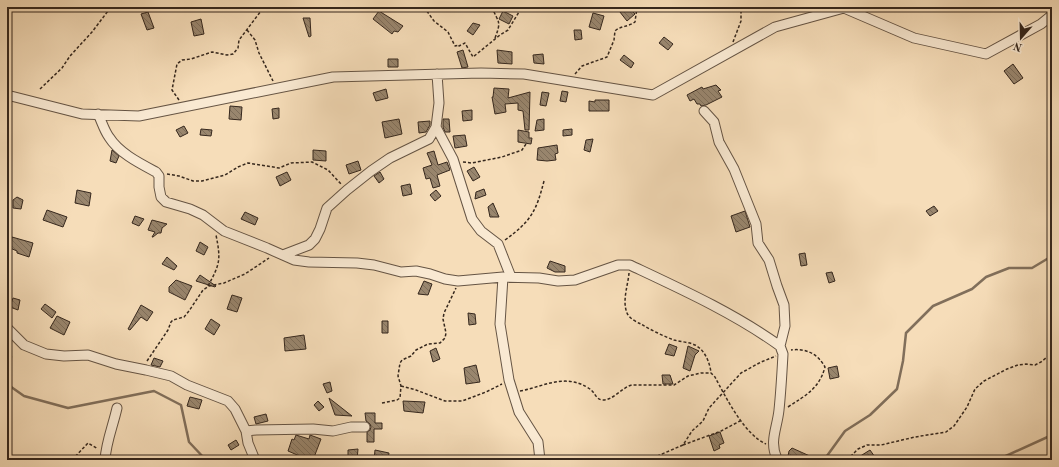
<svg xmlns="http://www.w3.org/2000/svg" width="1059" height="467" font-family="'Old Standard TT',serif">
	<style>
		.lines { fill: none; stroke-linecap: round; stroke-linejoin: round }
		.stream { stroke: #816f5b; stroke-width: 2.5 }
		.building { fill: url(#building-back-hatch); stroke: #35271d }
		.street-casing { stroke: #655444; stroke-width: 11 }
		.path { stroke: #35271d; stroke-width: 1.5; stroke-dasharray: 3 2; stroke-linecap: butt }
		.street { stroke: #f9e9d2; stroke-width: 9 }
	</style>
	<defs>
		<pattern id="building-back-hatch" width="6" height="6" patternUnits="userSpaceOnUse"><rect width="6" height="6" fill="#99866e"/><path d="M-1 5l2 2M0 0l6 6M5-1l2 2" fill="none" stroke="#7e6e5a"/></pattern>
	</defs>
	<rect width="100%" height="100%" fill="#f6ddb9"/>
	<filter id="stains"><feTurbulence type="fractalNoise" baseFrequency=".005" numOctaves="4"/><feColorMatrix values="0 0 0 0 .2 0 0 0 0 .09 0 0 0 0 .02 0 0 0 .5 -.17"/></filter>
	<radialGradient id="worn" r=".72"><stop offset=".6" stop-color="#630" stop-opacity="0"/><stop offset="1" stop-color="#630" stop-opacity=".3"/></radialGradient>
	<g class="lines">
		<path class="stream" d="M7 356 11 357 7 364
			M7 384 24 396 68 408 154 391 181 405 189 442 206 460
			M824 460 845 431 870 415 897 389 903 361 906 333 933 306 972 289 986 277 1009 268H1032L1052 256
			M997 460 1052 435"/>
	</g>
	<path class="building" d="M616 7H629L635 14 627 21Z
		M379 11 403 26 398 32 394 31 392 34 373 19Z
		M503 11 513 16 509 24 499 19Z
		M148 12 154 28 147 30 141 14Z
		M593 13 604 16 600 30 589 27Z
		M303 18H310L311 36 309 37Z
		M201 19 204 34 194 36 191 22Z
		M473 23 480 25 473 35 467 31Z
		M574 30H581L582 39 575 40Z
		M664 37 673 44 668 50 659 43Z
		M463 50 468 67 462 68 457 52Z
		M497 50 512 52V64L498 63Z
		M543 54 544 64 534 63 533 55Z
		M624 55 634 63 631 68 620 60Z
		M388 59H398V67H388Z
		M1013 64 1023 78 1014 84 1004 71Z
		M716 85 721 90 718 91 722 97 706 105 701 106 700 104H697L694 99 690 101 687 95 702 87 703 89Z
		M494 88 509 89 508 98 530 92 529 130H525L523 111 518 110V103L505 104 506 112 495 114 492 97H493Z
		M386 89 388 98 376 101 373 93Z
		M562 91 568 92 566 102 560 101Z
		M542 92 549 93 546 106 540 105Z
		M595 100H609V111H589V101L595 102Z
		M230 106 242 107 241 120 229 119Z
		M279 108V118L273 119 272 109Z
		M472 110V120L463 121 462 111Z
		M399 119 402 134 385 138 382 122Z
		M443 119H449L450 132H445L443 127Z
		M544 119V130L535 131 537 120Z
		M430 121V125L426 132 419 133 418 122Z
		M184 126 188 133 180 137 176 130Z
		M201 129 212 130 211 136 200 135Z
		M572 129V135L563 136V130Z
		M518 130 529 132V138H532L531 144 518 142Z
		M465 135 467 146 455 148 453 136Z
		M593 139 590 152 584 150 586 140Z
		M557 145 558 153 555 154 556 160 547 161 537 160 538 148Z
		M112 150 119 156 116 163 110 161Z
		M313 150 326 151V161L313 160Z
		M434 151 438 165 447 162 450 170 437 175 440 186 433 188 430 178 426 179 423 168 432 165 427 153Z
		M358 161 361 170 349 174 346 165Z
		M474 167 480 177 473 181 467 171Z
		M287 172 291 180 280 186 276 177Z
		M380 172 384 179 379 183 374 176Z
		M410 184 412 194 403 196 401 186Z
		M484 189 486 195 475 199 476 192Z
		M77 190 91 193 89 206 75 203Z
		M436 190 441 196 435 201 430 195Z
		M17 197 23 200 21 209 13 208V200Z
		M493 203 499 217H490L488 207Z
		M934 206 938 211 930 216 926 211Z
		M47 210 67 217 63 227 43 220Z
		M745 211 750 227 736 232 731 216Z
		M245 212 258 218 255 225 241 219Z
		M135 216 144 219 139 226 132 223Z
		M152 220 167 224 162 228 161 233H158L153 237H152L155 232 148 230Z
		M12 237 33 243 29 257 17 253V251L10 248Z
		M200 242 208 247 204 255 196 251Z
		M805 253 807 265 801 266 799 254Z
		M167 257 177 266 174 270 162 264Z
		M550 261 565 266V272H555L547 268Z
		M832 272 835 281 829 283 826 273Z
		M200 275 216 286 215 287 196 281Z
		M176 280 192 286 185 300 169 292V287Z
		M424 281 432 284 428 295 418 294Z
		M232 295 242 298 237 312 227 309Z
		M13 298 20 300 18 310 10 307Z
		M45 304 56 312 52 318 41 309Z
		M141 305 153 312 147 321 141 317 130 330 128 329Z
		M468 313 475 314 476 324 469 325Z
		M57 316 70 322 64 335 50 328Z
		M211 319 220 325 214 335 205 329Z
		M382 321H388V333H382Z
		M304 335 306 349 285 351 284 338Z
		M669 344 677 347 674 356 665 354Z
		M688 346 699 351 695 355 690 371 683 368Z
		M436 348 440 359 433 362 430 351Z
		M154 358 163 361 160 367 151 365Z
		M476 365 480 382 466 384 464 368Z
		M837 366 839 377 830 379 828 368Z
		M662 375H670L673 384H663Z
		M330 382 332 391 327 393 323 384Z
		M190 397 202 400 199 409 187 406Z
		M329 398 352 416 335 415Z
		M318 401 324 407 319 411 314 405Z
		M403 401 425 402 423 413 404 411Z
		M365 413H375V423H382V429H374V442H367V432L370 430 371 427 370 424 366 421Z
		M266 414 268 421 256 424 254 417Z
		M720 432 724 443 719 445 720 448 714 451 709 436Z
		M296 435 309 439 310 435 321 439 313 460H301L302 457 288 451 292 439 294 440Z
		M236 440 239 445 231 450 228 445Z
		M792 448 812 457 788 456 789 451Z
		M358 449 357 460H351V457H348V450Z
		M375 450 389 453 388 460H374Z
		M870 450 877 460H854Z"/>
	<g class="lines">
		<defs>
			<path id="street" d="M437 74 439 103 436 127 453 159 472 219 481 231 498 244 511 277
				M7 95 82 114 139 116 333 77 481 73 524 74 653 95 775 27 844 8 914 38 986 54 1041 24 1052 15
				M704 111 714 122 719 142 734 169 756 224 758 243 769 260 777 286 784 305 785 326 780 346
				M98 114C102 122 104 130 109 137 119 153 139 163 156 172L159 176V187L161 197 166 202 190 209 203 215 224 231 267 248 294 260 309 262 357 263 374 265 401 272 416 271 430 274 445 279 458 281 503 277 539 278 558 281 575 280 618 265H630C681 289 734 313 780 346L783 354C782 372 781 391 779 410 777 429 769 441 777 459L779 460
				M283 255 309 245 315 239 320 229 327 208 347 190 371 171 390 158 429 139 436 127
				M503 277 500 324 509 380 519 412 538 442 540 460
				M7 328 24 345 46 354 64 356 88 355 116 364 146 370 171 376 187 385 228 401 235 409 246 431 248 443 255 460
				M246 431 256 430 313 429 333 431 351 427H365
				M105 460C106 442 113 426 117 408"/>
		</defs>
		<use href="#street" class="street-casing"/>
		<path class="path" d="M424 7 434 21 448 32 455 46 459 45V46L465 43 473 57 500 35 508 30 522 7
			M492 7C498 23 502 20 495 38
			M717 7 741 11
			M247 30 255 40 259 53 273 81
			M733 42 741 21V7
			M575 74 582 66 607 57 614 40 615 31C620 26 628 27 635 22L637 7
			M40 89 62 68 70 56 92 32 111 7
			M179 100 172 90 177 64 182 60 191 59 212 52 227 55 233 54 238 48 239 40 264 7
			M463 162 472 163 502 157 522 150 526 144
			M167 174 179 176 193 181H202L225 175 238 167 248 163 279 168 291 163 312 162 328 170 341 184
			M505 240C531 221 536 212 544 181
			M629 273C628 285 622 301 627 313 629 318 636 322 641 324 651 330 663 336 674 340 681 342 689 342 695 345 705 350 710 363 711 373L715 377C726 398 745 435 766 444
			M208 286C220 264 221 260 216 235
			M147 361 168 330 171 322 173 320 184 317 189 311 203 290 209 286 224 283 245 274 269 258
			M401 386 416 390 445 401H462L486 392 502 384
			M520 391C542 387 561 375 583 385 585 386 589 388 591 390 595 393 596 399 602 400 613 401 622 387 632 385H674L688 376 701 373H711
			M382 403 397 400 400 398 401 386 398 376 400 363 402 360 411 356 416 350 428 344 440 343 445 338 446 333 443 319 444 313 456 288
			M788 407C806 395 819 389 825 367 818 354 806 348 791 350
			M683 445 721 431 740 421
			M7 458 15 460
			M36 460 46 457 62 460
			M72 460 88 443 98 449
			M648 460 683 445 692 431 703 421 709 408 741 373 761 362 776 356
			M847 460 858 449 867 445H881L915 437 946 432 954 426 967 407 975 389 984 381 1007 369 1018 365 1026 364 1035 365 1041 362 1052 353"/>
		<use href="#street" class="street"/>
	</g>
	<rect width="1059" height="467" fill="none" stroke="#f6ddb9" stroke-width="24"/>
	<rect x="8" y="8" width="1043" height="451" fill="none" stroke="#35271d" stroke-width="2"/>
	<rect x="12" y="12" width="1035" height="443" fill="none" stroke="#35271d"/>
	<g transform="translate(1021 38) rotate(200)" stroke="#f9e9d2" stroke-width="3" paint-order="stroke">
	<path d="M0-3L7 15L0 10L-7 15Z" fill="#35271d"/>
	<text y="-6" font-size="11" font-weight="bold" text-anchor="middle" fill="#35271d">N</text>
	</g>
	<rect width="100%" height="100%" filter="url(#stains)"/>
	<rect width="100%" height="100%" fill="url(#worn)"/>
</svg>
